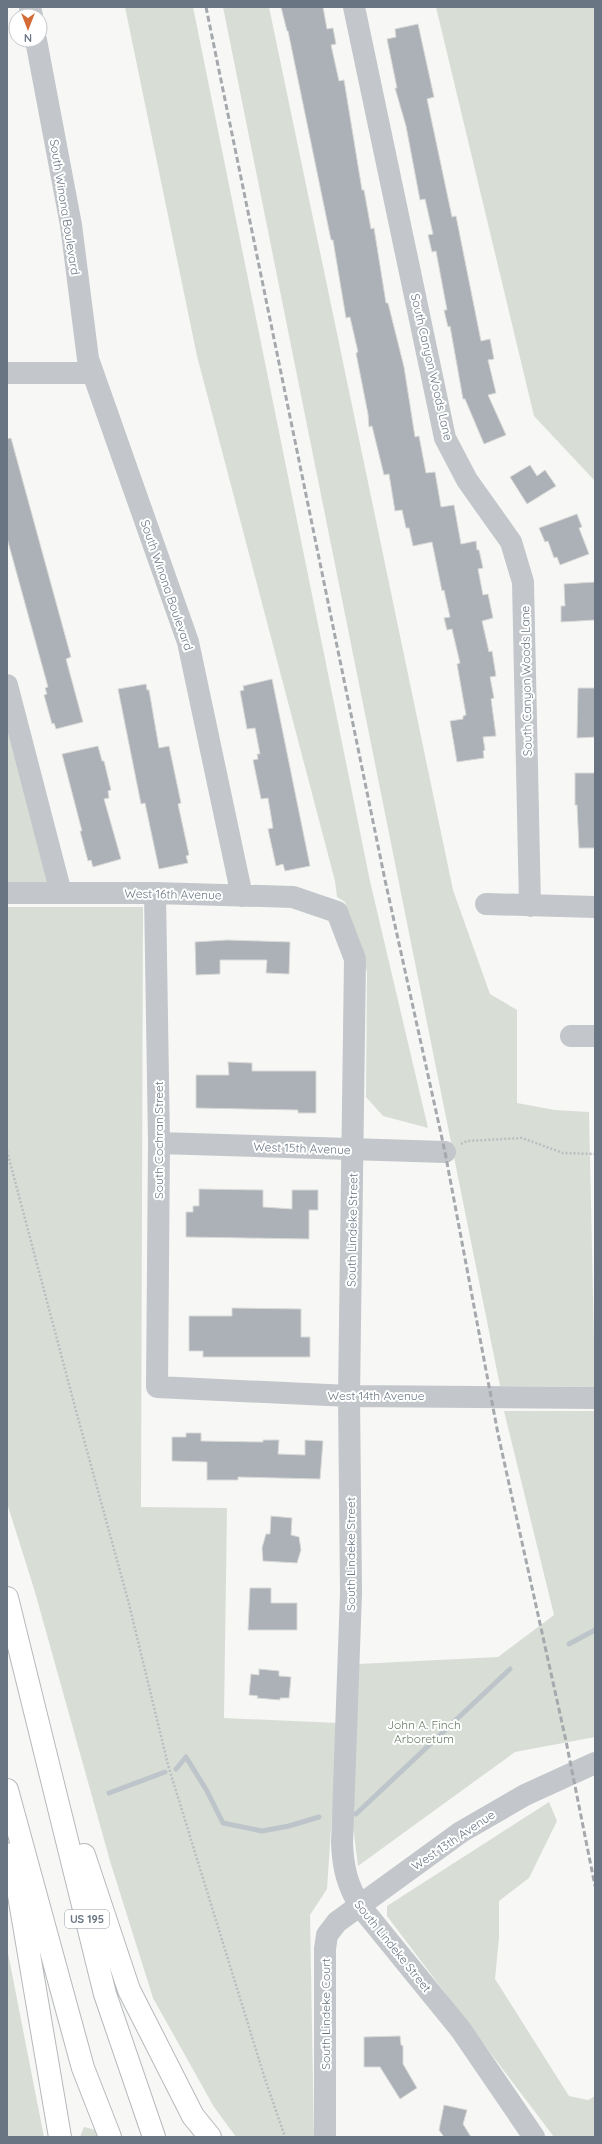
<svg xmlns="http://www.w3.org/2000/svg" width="602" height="2144" font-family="Quicksand,sans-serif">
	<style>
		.green { fill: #d8ded6 }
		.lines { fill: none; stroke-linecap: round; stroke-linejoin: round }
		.stream { stroke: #bdc5ca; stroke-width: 5 }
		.building { fill: #abb1b7; stroke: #d9d9d7 }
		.highway-casing { stroke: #b6b9bc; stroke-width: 24 }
		.path { stroke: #bbbdc0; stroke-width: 2.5; stroke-dasharray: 2 2; stroke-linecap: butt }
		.minor { stroke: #c3c6ca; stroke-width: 22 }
		.highway { stroke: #fff; stroke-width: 22 }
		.rail { stroke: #a5a9ae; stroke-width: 3; stroke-dasharray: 6 3; stroke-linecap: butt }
		.labels { text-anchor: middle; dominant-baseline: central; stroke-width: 4; stroke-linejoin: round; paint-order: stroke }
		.shield { fill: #fff; stroke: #969ea8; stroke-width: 1 }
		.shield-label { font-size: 11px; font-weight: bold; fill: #697583 }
		.street-label { font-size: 12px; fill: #697583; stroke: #fff }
		.park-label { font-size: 12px; fill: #697b67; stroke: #fff }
	</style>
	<rect width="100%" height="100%" fill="#f7f7f5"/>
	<path class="green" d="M125 7H193L370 881 428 1128 383 1116 366 1097 367 972 345 902 337 897 335 881 197 356Z
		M223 7H269L453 890 490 994 517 1010V1103L555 1110 589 1112 595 1387 500 1386Z
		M436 7H595V481L534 416Z
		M7 713 53 884 7 882Z
		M7 907H143L141 1507 227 1508 224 1718 338 1723 327 1889 310 1915 314 2137H236L214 2107 153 1998 110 1861 35 1592 7 1503Z
		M504 1411H595V1737L515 1752 358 1866 347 1779 358 1664 498 1657 554 1615Z
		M549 1802 557 1821 529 1878 499 1901V1938L495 1979 569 2096 588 2100 595 2096V2137H554L387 1916V1906Z
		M7 1948 44 2137H7Z
		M84 2127 96 2130 99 2137H80Z"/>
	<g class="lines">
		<path class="stream" d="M569 1644 595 1630
			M176 1769 186 1757 207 1791 223 1823 262 1831 289 1826 319 1817
			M109 1793 165 1772
			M356 1814 510 1669"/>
	</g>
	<path class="building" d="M281 7H323L327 29 333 28 336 44 331 45 339 81 344 80 362 190H364L371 229 374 228 386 303H388L404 367 415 437 419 436 426 473 435 472 441 507 454 505 461 544 476 541 477 550H479L483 568 478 569 483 595 488 594 493 618 482 621 489 652 492 651 496 676 490 677 494 698 491 699 496 736 483 737 485 750 483 751 484 758 457 762 450 721 463 719V716L466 715 457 664 460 663 452 629 447 630 444 618 450 617 444 590 442 591 432 542 413 546 409 528H406L402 510 395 511 389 474 384 475 372 426 369 427 368 414 356 353 358 352 350 317 346 318 333 240H331L288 31H287Z
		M418 24 434 97 427 99 452 217 456 216 481 341 490 339 494 359 488 360 496 393 488 395 506 435 484 444 465 399H463L450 326 448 327 444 310H447L436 251 432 252 428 235 433 234 425 199 420 200 406 126 395 88H397L387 39 396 37 395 29Z
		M11 438 71 657 66 659 83 722 56 729 54 723 52 724 44 695 47 694 45 688 48 687 7 538V439Z
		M530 465 537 476 545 470 556 486 527 504 510 477Z
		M577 514 582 527 579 528 589 554 560 565 557 557 554 558 548 541 545 542 539 528Z
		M595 582V620L561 622V606H565L564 584Z
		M272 679 310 866 285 871 283 864 276 866 268 829 273 828 268 798 261 799 253 760 258 759 257 754H260L255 728 247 729 240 691 244 690 243 686Z
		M146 684 147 690H149L159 748 169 746 181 803 178 804 189 855 186 856 188 863 159 869 145 803 141 804 118 689Z
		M578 688H595V737L577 738Z
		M98 746 102 761H104L111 790 108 791 109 798 104 799 121 859 93 867 91 860 88 861 80 831H82L62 754Z
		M575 773H595V848H579L577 805H575Z
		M227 940 290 942 289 974 266 973 267 960H220V974L196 975 195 942Z
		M228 1062 252 1063V1071H316V1113H298V1110L196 1108V1075H229Z
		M199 1189 263 1190V1207L292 1209V1190H318V1210H309V1239L186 1237V1212H193V1206H199Z
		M232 1308 301 1309V1337H310V1357H203V1351H189V1316H232Z
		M186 1433H201V1441L263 1442V1440H279L278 1454 305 1455V1440L323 1441 320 1479 238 1477V1480H207V1462L172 1461V1437H186Z
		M271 1516 292 1518 291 1535 299 1537 301 1550 297 1563 263 1561 262 1548 266 1534H270Z
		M250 1588H271V1603H297V1630H248Z
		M259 1669 279 1671V1676L291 1677 289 1698H280V1700L257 1698 258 1696 249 1695 251 1674 259 1675Z
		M400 2036 401 2045 403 2046V2064L417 2088 400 2099 380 2067H364V2037Z
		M444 2105 467 2110 463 2124 471 2137H444L439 2130Z"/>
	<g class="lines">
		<defs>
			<path id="highway" d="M7 1598 105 1994 154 2137
				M7 1790 83 2068 110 2137
				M12 1854 60 2137
				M84 1855 129 1990 193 2116 210 2137"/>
		</defs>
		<use href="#highway" class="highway-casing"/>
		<path class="path" d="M461 1144 467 1141 522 1138 563 1153 595 1154
			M7 1151 75 1407 129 1604 168 1765 265 2079 285 2137"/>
		<path class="minor" d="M30 7 32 16
			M354 7 445 438 467 480 511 542 523 582 530 906
			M36 40 71 225 88 359 188 642 242 896
			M7 373H93
			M7 685 61 893
			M7 893H155L293 897 337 912 355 959 349 1396 351 1593 342 1843C343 1867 347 1885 360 1906L461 2030 534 2137
			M155 893 159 1143 157 1387 349 1396 595 1398
			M486 904 595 907
			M571 1036H595
			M159 1143 445 1152
			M325 2137V1949L327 1935 337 1922 461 1832 525 1795 595 1763"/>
		<use href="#highway" class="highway"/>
		<path class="rail" d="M206 7 385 880 445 1152 498 1434 566 1741 595 1886"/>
	</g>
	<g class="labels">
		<rect class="shield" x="65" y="1910" width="44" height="18" rx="3"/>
		<g class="shield-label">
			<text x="87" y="1919">US 195</text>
		</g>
		<g class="street-label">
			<text transform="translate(65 207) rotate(81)">South Winona Boulevard</text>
			<text transform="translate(432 367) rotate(77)">South Canyon Woods Lane</text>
			<text transform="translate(167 585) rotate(71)">South Winona Boulevard</text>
			<text transform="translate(526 681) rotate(-91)">South Canyon Woods Lane</text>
			<text transform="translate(173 894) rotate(1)">West 16th Avenue</text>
			<text transform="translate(158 1140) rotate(-90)">South Cochran Street</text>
			<text transform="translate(302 1148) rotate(2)">West 15th Avenue</text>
			<text transform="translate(352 1230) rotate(-89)">South Lindeke Street</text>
			<text x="376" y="1395">West 14th Avenue</text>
			<text transform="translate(350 1554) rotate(-90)">South Lindeke Street</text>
			<text transform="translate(453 1840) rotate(-34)">West 13th Avenue</text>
			<text transform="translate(393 1946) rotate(51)">South Lindeke Street</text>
			<text transform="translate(325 2014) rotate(-90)">South Lindeke Court</text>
		</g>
		<g class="park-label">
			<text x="424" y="1724">John A. Finch<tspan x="424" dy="14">Arboretum</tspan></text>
		</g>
	</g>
	<rect width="602" height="2144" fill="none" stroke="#697583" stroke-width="16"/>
	<g transform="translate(28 28) rotate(180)"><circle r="19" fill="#ffffff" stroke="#c3c8cd"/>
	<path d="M0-3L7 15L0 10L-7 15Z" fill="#d56b37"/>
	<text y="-6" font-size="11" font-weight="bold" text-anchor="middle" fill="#697583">N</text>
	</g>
</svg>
